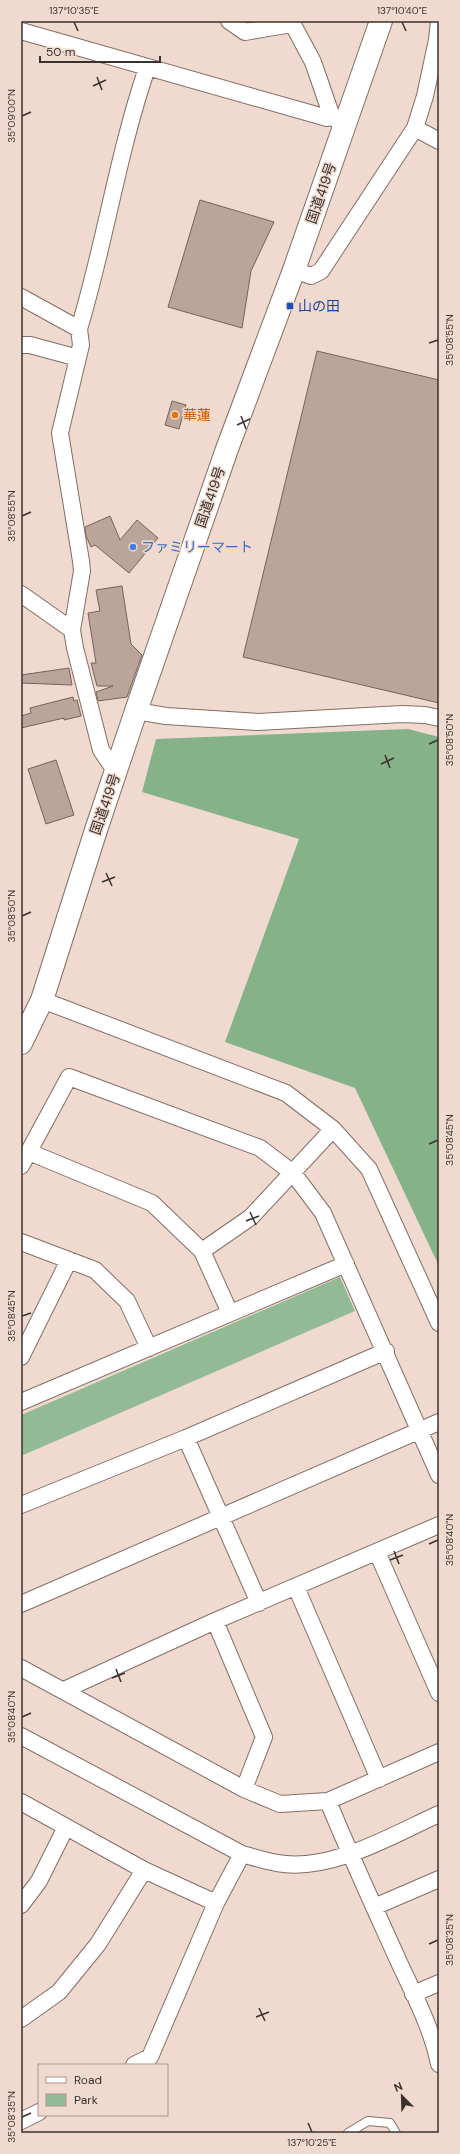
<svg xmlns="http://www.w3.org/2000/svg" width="460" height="2154" font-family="'DM Sans','Noto Sans JP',sans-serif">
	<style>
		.green { fill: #92bb95 }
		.forest { fill: #86b28a }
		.building { fill: #bba59b; stroke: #77635a }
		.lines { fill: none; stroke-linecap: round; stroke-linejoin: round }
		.service-casing { stroke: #836e65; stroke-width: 10 }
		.minor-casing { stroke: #836e65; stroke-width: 18 }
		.trunk-casing { stroke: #836e65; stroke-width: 24 }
		.service { stroke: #fff; stroke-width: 8 }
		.minor { stroke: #fff; stroke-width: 16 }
		.trunk { stroke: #fff; stroke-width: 22 }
		.ticks { fill: none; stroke: #39312d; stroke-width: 1.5 }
		.transit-dot { fill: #1a4fb4; stroke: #f0dacf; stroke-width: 1.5 }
		.food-dot { fill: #e8710a; stroke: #f0dacf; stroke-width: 1.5 }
		.shop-dot { fill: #3f7fe0; stroke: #f0dacf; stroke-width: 1.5 }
		.labels { text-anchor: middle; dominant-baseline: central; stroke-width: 3; stroke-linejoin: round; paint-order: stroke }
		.street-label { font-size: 14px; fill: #39312d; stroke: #f0dacf }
		.transit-label { font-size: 14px; fill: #164399; stroke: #f0dacf; text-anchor: start }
		.food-label { font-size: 14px; fill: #c56008; stroke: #f0dacf; text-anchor: start }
		.shop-label { font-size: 14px; fill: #366cbe; stroke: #f0dacf; text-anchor: start }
		.neatline { fill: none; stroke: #39312d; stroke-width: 1.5 }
		.ticks-label { font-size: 10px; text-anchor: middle; fill: #39312d }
	</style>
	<rect width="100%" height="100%" fill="#f0dacf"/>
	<path class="green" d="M340 1277 355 1311 21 1456V1415Z"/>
	<path class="forest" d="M408 729 439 737V1266L355 1088 225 1042 299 839 142 792 156 739Z"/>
	<path class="building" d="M200 200 274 222 251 271 242 328 168 307Z
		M317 351 439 380V703L243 657Z
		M172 401 186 405 179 429 165 425Z
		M110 516 120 540 137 520 158 538 129 573 95 545 91 547 86 536 85 527Z
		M122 586 131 644 142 655 127 697 98 701 96 692 113 686H97L91 663H96L88 613 100 611 96 590Z
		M69 668 72 685 21 683V675Z
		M73 697 74 701 77 700 81 716 64 720V718L21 728V716L31 713 30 708Z
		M56 760 74 815 46 824 28 769Z"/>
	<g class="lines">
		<defs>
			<path id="service" d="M348 2133 368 2121 390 2123 396 2133"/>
			<path id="minor" d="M229 21 245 32 292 24
				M291 21 313 62 332 117 340 122
				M21 31 327 118 332 117
				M415 128 439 141
				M294 270 311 276 321 271 415 128 425 96 437 40 439 21
				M21 297 79 329 81 345 60 433 81 561 82 571 72 630 75 648 101 750 116 772
				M79 329C105 243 118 153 147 68
				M21 345H30L78 358
				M21 594 72 630
				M136 711 166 716 258 722 402 714 425 715 439 718
				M42 1000 286 1093 333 1129 369 1169 439 1323
				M29 1152 152 1203 202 1251 230 1313
				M21 1166 69 1077 260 1148 293 1173 323 1213 439 1475
				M21 1242 95 1270 127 1301 149 1348
				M202 1251 251 1217 333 1129
				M21 1357 69 1260
				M21 1402 346 1264
				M186 1438 259 1603
				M21 1505 186 1438 386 1351
				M377 1552 439 1693
				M296 1587 379 1779
				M21 1604 439 1422
				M215 1621 264 1737 244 1789
				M21 1668 244 1789 280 1804 328 1801 439 1752
				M64 1690 215 1621 439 1525
				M21 1736 242 1854C253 1857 265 1861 277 1863 330 1873 392 1835 439 1814
				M328 1801C350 1855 374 1907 398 1960 413 1993 432 2028 439 2064
				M21 1802 144 1870 216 1903
				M21 1905 39 1881 66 1827
				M374 1907 439 1879
				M413 1994 439 1983
				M21 2019 59 1992 98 1944 144 1870
				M134 2065 150 2057 216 1903 242 1854
				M21 2121 39 2112"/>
			<path id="trunk" d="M21 1043 42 1000 96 830 136 711 227 449 294 270 381 21"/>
		</defs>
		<use href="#service" class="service-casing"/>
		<use href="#minor" class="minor-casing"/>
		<use href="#trunk" class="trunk-casing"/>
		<use href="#service" class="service"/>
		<use href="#minor" class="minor"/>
		<use href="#trunk" class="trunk"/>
	</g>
	<path class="ticks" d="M74 22 78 31M402 22 406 31M97 77 102 90M93 86 106 80M22 116 31 112M429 343 438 340M241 416 246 429M237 425 250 419M22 516 31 512M429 744 438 740M385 755 390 768M381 764 394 758M106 873 112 886M102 882 115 877M22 916 31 912M429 1144 438 1140M250 1212 256 1225M246 1221 259 1216M22 1316 31 1313M429 1544 438 1540M394 1551 399 1564M390 1560 403 1555M116 1669 121 1682M112 1678 125 1673M22 1717 31 1713M429 1944 438 1940M259 2008 265 2021M256 2017 269 2012M22 2117 31 2113M308 2123 312 2132"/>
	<rect class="transit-dot" x="286" y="302" width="8" height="8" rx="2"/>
	<circle class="food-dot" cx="175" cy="415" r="4"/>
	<circle class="shop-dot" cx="133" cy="547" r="4"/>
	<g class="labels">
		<g class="street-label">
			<text transform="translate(321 193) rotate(-71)">国道419号</text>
			<text transform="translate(210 497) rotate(-71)">国道419号</text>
			<text transform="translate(105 804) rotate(-71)">国道419号</text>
		</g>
		<g class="transit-label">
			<text x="298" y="306">山の田</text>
		</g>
		<g class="food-label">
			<text x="183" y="415">華蓮</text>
		</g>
		<g class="shop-label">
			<text x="141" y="547">ファミリーマート</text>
		</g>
	</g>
	<rect width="460" height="2154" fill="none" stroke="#f0dacf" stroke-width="44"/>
	<rect x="38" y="2064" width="130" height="52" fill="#f0dacf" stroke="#a7968e"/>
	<rect x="46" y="2077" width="20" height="6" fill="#ffffff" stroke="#a7968e"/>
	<text x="74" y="2084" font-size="12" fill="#39312d">Road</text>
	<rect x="46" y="2094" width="20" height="12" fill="#92bb95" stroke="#a7968e"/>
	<text x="74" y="2104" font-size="12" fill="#39312d">Park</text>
	<g transform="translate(402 2096) rotate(337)" stroke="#f0dacf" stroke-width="3" paint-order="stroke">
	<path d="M0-3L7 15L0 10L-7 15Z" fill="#39312d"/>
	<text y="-6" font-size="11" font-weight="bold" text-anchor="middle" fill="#39312d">N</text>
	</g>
	<path d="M40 56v6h120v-6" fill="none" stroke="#39312d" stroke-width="2"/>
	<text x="46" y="56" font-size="12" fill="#39312d" stroke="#f0dacf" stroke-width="3" paint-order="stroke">50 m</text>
	<rect x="22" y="22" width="416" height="2110" class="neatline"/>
	<g class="ticks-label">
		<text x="74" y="14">137°10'35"E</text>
		<text x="402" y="14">137°10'40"E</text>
		<text transform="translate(11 116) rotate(-90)" y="4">35°09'00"N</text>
		<text transform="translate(449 340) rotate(-90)" y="4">35°08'55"N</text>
		<text transform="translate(11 516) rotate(-90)" y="4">35°08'55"N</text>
		<text transform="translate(449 740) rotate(-90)" y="4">35°08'50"N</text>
		<text transform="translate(11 916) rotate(-90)" y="4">35°08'50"N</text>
		<text transform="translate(449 1140) rotate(-90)" y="4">35°08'45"N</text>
		<text transform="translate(11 1316) rotate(-90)" y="4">35°08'45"N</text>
		<text transform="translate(449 1540) rotate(-90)" y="4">35°08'40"N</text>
		<text transform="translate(11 1717) rotate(-90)" y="4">35°08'40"N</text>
		<text transform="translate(449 1940) rotate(-90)" y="4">35°08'35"N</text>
		<text transform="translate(11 2117) rotate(-90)" y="4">35°08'35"N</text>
		<text x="312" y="2146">137°10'25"E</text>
	</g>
</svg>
